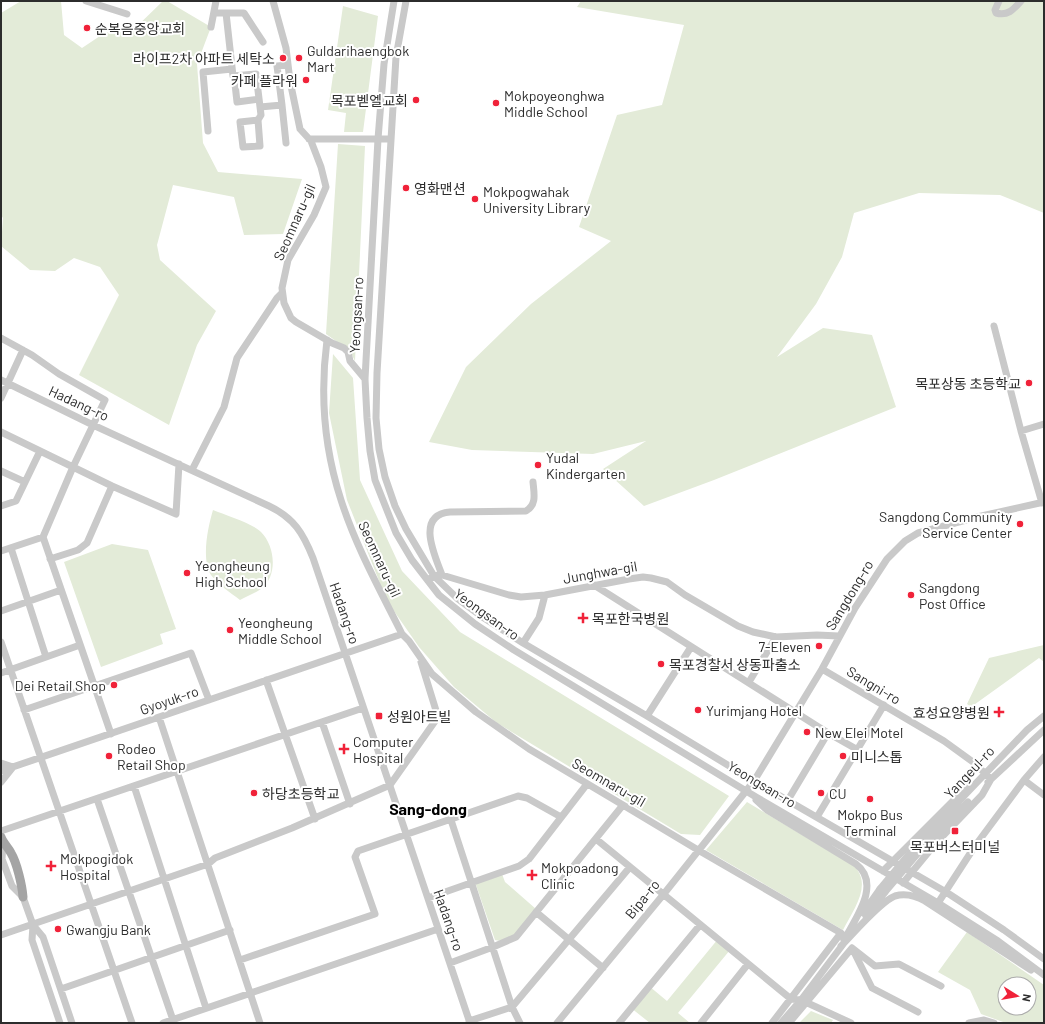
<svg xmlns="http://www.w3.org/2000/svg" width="1045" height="1024" font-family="Barlow,'Noto Sans KR',sans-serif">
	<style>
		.green { fill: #e3ebd8; fill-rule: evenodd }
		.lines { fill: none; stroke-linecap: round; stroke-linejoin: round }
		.minor { stroke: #c9c9c9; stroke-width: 7 }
		.major { stroke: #a4a4a4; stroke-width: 9 }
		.minor-bridge { stroke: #c9c9c9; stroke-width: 7 }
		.poi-dot { fill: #f02239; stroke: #fff; stroke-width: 1.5 }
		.labels { text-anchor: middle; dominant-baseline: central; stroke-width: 4; stroke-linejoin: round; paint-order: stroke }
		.poi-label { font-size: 14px; fill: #2c2c2c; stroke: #fff; text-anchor: start }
		.street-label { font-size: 14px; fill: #2c2c2c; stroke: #fff }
		.quarter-label { font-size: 16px; font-weight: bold; fill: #000; stroke: #fff }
	</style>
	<rect width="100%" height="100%" fill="#fff"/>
	<path class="green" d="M21 1H61L64 35 82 48 106 32H131L163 1H167L211 27 197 64 203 143 218 172 302 179 283 234 244 235 234 197 173 185 157 245 160 260 216 311 197 345 169 425 79 375 119 295 100 267 74 258 55 271 30 270 1 246 3 218 1 215V13Z
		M581 1H1044V213L1000 195 919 193 854 213 842 257 816 304 777 357 823 328 872 335 896 407 714 480 644 506 603 469 646 441 593 454 472 450 429 442 466 367 531 304 611 241 579 227 617 115 662 105 684 25 577 7Z
		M343 6 378 16 363 132H344L346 113 328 110Z
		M338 144 365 146 355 361 350 351 326 334Z
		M333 354 353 378 360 480 402 571 460 632 729 796 700 835 681 834 497 723 454 687 419 647 387 601 347 500 329 413Z
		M213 510C225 515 252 523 261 532 275 546 278 575 262 588 256 593 247 596 240 600 230 592 218 585 211 575 201 559 208 527 213 510Z
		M112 544 148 550 176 629 160 634 163 644 101 667 64 562Z
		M1044 645V662L1039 658 971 707 967 704 989 658Z
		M747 802 854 866C873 885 853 910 843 930L706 850Z
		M502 874 505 882 536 909C527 920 513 945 495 940L476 885 477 882Z
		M967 932 1044 985V1023H1006L981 1014 970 990 938 972ZM1005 984H1029V1008H1005Z
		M718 939 730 950 678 1013 690 1023H650L631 1008 649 986 667 1001Z
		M811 1011 833 1020 831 1023H799Z"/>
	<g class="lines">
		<path class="minor" d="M86 1 127 14
			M273 1 286 48 290 81 300 129 311 141 321 167 326 187 314 215 288 260 282 288 284 303 291 318 296 322 332 343 344 348 348 352 350 361 365 379
			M394 1 384 64 378 139 365 379 367 418 370 451 375 480 396 533 412 560 439 595 475 624 514 650 756 797 938 903 998 941 1044 975
			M406 1 396 57 377 373 376 418 379 449 385 477 395 506 406 529 434 576 458 599 481 616 523 643 647 716 754 781 946 892 1004 930 1044 959
			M999 1 995 10 996 13C1008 16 1013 10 1021 1
			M214 13H244L263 42
			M226 13 233 76 256 74 261 115 258 120 260 146 243 147 240 122 258 120
			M211 27 216 1
			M235 84 237 102 259 99
			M282 105 277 66 288 65
			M260 107 282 105 286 143
			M208 131 203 72 232 69
			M309 139H390
			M994 326 1021 431 1042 503
			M1 338 32 355 59 374 105 400 73 467 43 537 1 551
			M327 340C320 394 324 448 341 500 356 547 380 590 402 634L409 641 432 674 476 712 529 749 623 805 698 850 841 933 772 1023
			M1 380 93 425 269 506C294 518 303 533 313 558L470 1023
			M1 398 23 350
			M1021 431 1044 424
			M1 432 112 486 176 514 179 464
			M192 470 224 407 237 358 277 298 282 293
			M1 471 25 482
			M1 506 16 501 40 451
			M43 537 111 734
			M11 548 46 657
			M50 559 78 550 87 543 112 486
			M442 575C435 556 415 515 450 512L526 511C537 505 534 493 533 482
			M431 578 438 575H442L509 595 521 597 545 595 629 579 643 577 651 578 667 582 685 595 738 626 753 632 776 637 817 635 839 636
			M594 585 828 733 858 750
			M1 611 61 590
			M1 642 132 1023
			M523 643 539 618 545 595
			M822 669 944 741 973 762 991 779 982 795 936 843 903 883
			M1 673 80 645
			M266 680 315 819
			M749 682 776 637
			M24 710 191 653 209 700
			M647 716 691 647
			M159 717 260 1023
			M322 722 350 804
			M1 763 13 767 1 782
			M1 771 402 634
			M1024 780 1044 795
			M988 782 1044 730
			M134 786 206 1008
			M97 799 173 1020
			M756 800 767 810 856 864C882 884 855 919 844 940
			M788 800 828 733
			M817 817 884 705
			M451 820 512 1007 520 1023
			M1 831 363 708
			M596 839 791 999 801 1000 851 1023
			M3 843 2 859 12 886 23 897 33 925 43 937 72 1023
			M915 847 1027 730 1044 716
			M919 852 968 802
			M883 871 967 787
			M428 898 519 866 529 859 587 784
			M938 903 975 846 1024 780 1044 757
			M536 912 603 968
			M863 913 880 889
			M866 916 885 892
			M33 925 32 940 60 1023
			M1 935 208 864 215 858 292 828 390 785 438 717 421 662
			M841 946C853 934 881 901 895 896 906 893 916 896 925 901L1031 970
			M852 948 875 966 899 964 941 986
			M853 950 872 988 918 1012
			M240 960 375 914 355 857 358 851 518 796 527 798 561 817
			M450 963 493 947 516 937 623 805
			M61 989 230 930
			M469 1021 512 1007 630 867
			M163 1023 438 929
			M557 1023 663 895 754 781 822 669 855 608 887 559 905 541 918 533 977 517 1044 502
			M619 1023 700 925
			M701 1023 748 964
			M781 1023 801 1000 844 943
			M789 1023 852 948
			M969 1023 984 1020 994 1023"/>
		<path class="major" d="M1 837C3 843 8 847 11 853 17 863 22 885 23 897"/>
		<path class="minor-bridge" d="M880 889 915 847
			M885 892 919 852"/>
	</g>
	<g class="poi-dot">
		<circle cx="87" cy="28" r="4"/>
		<circle cx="283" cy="58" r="4"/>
		<circle cx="299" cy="58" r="4"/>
		<circle cx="306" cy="80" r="4"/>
		<circle cx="416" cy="100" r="4"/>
		<circle cx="496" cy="103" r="4"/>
		<circle cx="406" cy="188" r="4"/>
		<circle cx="475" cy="199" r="4"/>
		<circle cx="1029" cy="383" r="4"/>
		<circle cx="538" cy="465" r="4"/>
		<circle cx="1020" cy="524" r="4"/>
		<circle cx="187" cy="573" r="4"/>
		<circle cx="911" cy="595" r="4"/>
		<path d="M581 612h4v4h4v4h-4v4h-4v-4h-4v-4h4z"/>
		<circle cx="230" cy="630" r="4"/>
		<circle cx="819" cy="646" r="4"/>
		<circle cx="661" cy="664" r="4"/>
		<circle cx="114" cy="685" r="4"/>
		<circle cx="698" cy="710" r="4"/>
		<path d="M997 706h4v4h4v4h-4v4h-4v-4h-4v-4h4z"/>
		<rect x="375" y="712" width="8" height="8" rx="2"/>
		<circle cx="807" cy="732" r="4"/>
		<path d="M342 743h4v4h4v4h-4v4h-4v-4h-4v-4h4z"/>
		<circle cx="109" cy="756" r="4"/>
		<circle cx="843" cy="756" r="4"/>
		<circle cx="254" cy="793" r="4"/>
		<circle cx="821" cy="793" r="4"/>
		<circle cx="870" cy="799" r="4"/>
		<rect x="951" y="827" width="8" height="8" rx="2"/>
		<path d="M49 860h4v4h4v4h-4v4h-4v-4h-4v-4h4z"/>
		<path d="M530 869h4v4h4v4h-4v4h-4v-4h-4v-4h4z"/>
		<circle cx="58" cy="929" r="4"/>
	</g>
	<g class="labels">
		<g class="poi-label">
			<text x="95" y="28">순복음중앙교회</text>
			<text x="307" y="50">Guldarihaengbok<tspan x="307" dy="16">Mart</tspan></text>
			<text x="275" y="58" text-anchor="end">라이프2차 아파트 세탁소</text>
			<text x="298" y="80" text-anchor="end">카페 플라워</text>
			<text x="504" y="95">Mokpoyeonghwa<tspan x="504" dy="16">Middle School</tspan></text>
			<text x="408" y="100" text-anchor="end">목포벧엘교회</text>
			<text x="414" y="188">영화맨션</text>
			<text x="483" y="191">Mokpogwahak<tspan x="483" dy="16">University Library</tspan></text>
			<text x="1021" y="383" text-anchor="end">목포상동 초등학교</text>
			<text x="546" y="457">Yudal<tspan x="546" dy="16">Kindergarten</tspan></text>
			<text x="1012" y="516" text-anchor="end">Sangdong Community<tspan x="1012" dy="16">Service Center</tspan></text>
			<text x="195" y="565">Yeongheung<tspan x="195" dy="16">High School</tspan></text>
			<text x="919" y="587">Sangdong<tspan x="919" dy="16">Post Office</tspan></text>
			<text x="592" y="618">목포한국병원</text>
			<text x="238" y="622">Yeongheung<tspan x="238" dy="16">Middle School</tspan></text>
			<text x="811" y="646" text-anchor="end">7-Eleven</text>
			<text x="669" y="664">목포경찰서 상동파출소</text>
			<text x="106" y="685" text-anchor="end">Dei Retail Shop</text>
			<text x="706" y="710">Yurimjang Hotel</text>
			<text x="990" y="712" text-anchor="end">효성요양병원</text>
			<text x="387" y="716">성원아트빌</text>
			<text x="815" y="732">New Elei Motel</text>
			<text x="353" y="741">Computer<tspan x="353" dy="16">Hospital</tspan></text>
			<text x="117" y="748">Rodeo<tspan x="117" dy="16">Retail Shop</tspan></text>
			<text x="851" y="756">미니스톱</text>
			<text x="262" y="793">하당초등학교</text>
			<text x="829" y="793">CU</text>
			<text x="870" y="814" text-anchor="middle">Mokpo Bus<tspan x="870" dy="16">Terminal</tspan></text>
			<text x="955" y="846" text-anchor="middle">목포버스터미널</text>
			<text x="60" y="858">Mokpogidok<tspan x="60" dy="16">Hospital</tspan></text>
			<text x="541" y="867">Mokpoadong<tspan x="541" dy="16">Clinic</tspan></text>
			<text x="66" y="929">Gwangju Bank</text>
		</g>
		<g class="street-label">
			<text transform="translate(294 222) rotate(-66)">Seomnaru-gil</text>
			<text transform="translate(356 315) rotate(-87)">Yeongsan-ro</text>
			<text transform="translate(79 403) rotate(25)">Hadang-ro</text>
			<text transform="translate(380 559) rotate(65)">Seomnaru-gil</text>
			<text transform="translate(600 572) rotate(-10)">Junghwa-gil</text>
			<text transform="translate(849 595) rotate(-59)">Sangdong-ro</text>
			<text transform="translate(345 613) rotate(71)">Hadang-ro</text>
			<text transform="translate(487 614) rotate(36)">Yeongsan-ro</text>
			<text transform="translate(874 685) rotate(31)">Sangni-ro</text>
			<text transform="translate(169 700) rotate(-19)">Gyoyuk-ro</text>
			<text transform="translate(969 772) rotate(-47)">Yangeul-ro</text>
			<text transform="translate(609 782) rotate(30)">Seomnaru-gil</text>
			<text transform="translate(762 784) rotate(31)">Yeongsan-ro</text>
			<text transform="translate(642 899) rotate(-51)">Bipa-ro</text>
			<text transform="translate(449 920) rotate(71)">Hadang-ro</text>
		</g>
		<g class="quarter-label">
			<text x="428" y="808">Sang-dong</text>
		</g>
	</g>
	<rect width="1045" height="1024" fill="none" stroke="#2c2c2c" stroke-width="4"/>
	<g transform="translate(1017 996) rotate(101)"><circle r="19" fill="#ffffff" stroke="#ababab"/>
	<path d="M0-3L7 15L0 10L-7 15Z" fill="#f02239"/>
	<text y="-6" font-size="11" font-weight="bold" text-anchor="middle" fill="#2c2c2c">N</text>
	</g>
</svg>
